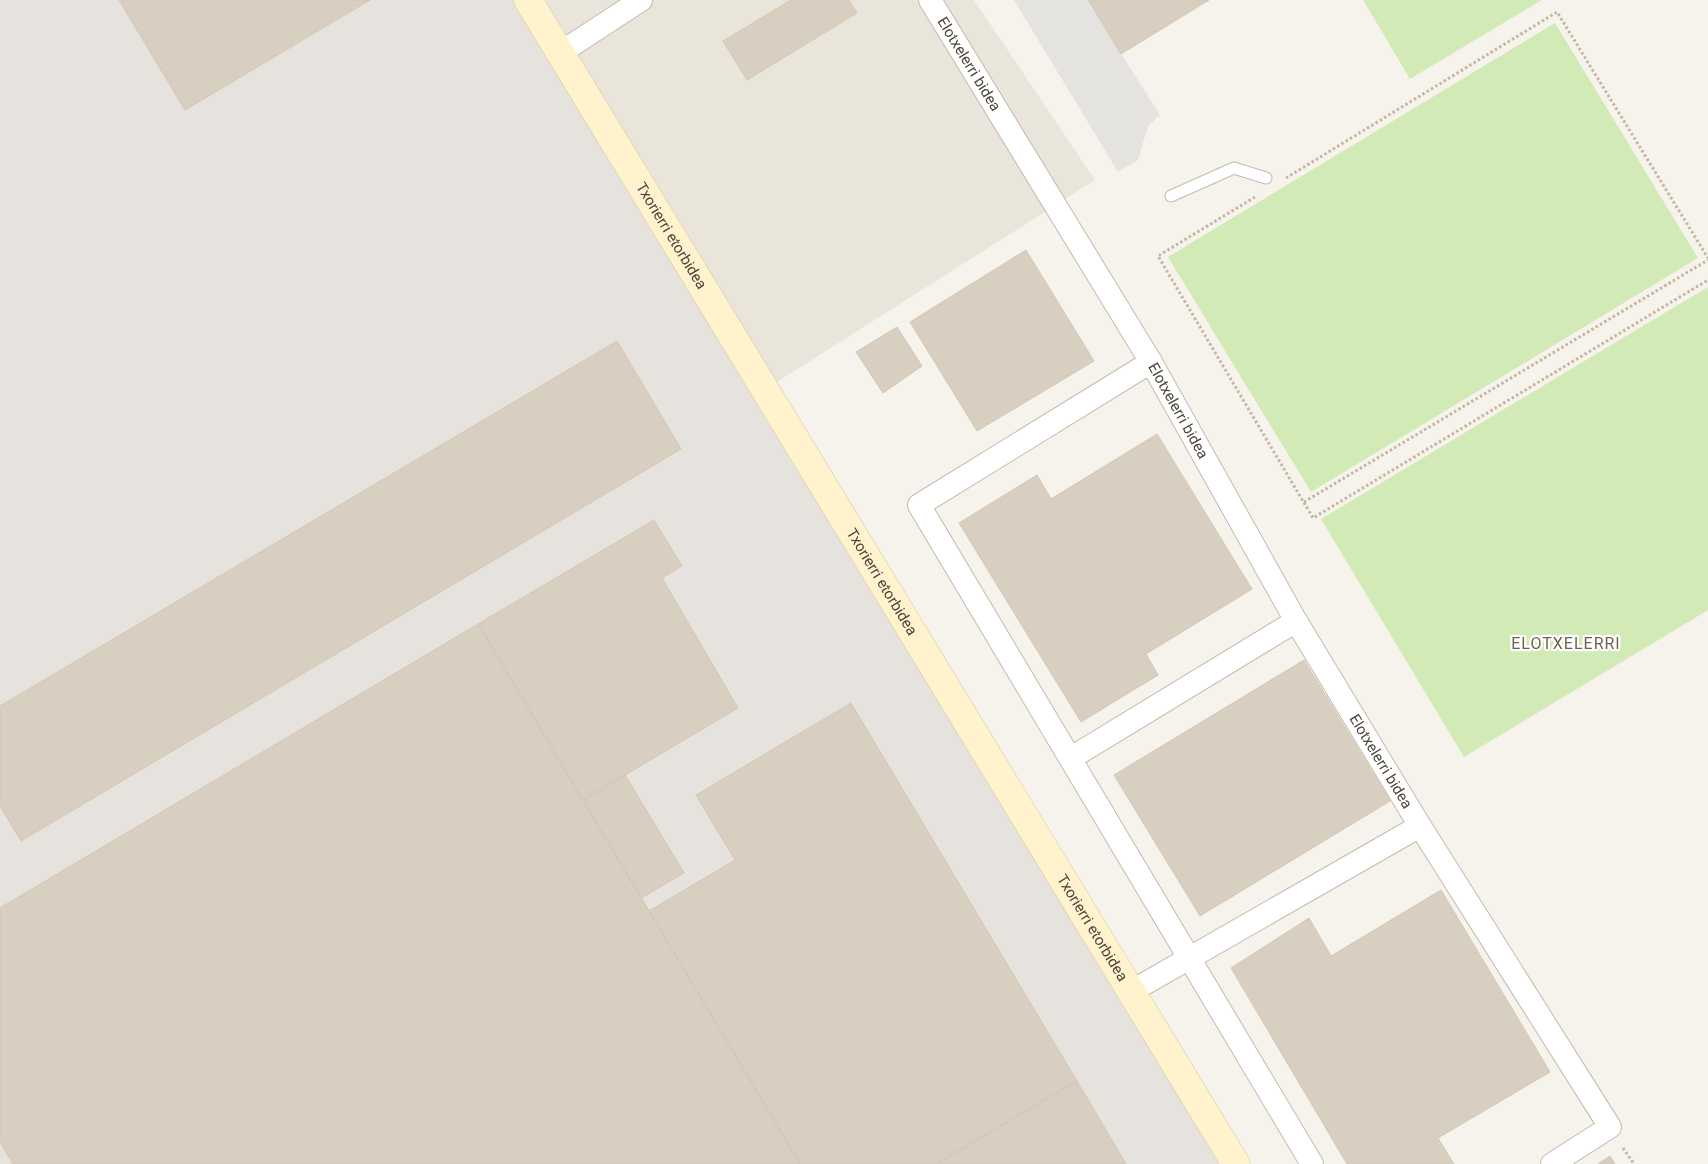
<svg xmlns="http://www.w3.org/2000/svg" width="1708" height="1164" font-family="Roboto,sans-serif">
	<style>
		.residential { fill: #eae5da }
		.industrial { fill: #e6e2dd }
		.green { fill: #d2eab5 }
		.parking { fill: #e5e3e0 }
		.building { fill: #d8cfc1; stroke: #d3c7b4 }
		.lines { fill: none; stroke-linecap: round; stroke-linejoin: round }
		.lane-casing { stroke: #c2bbae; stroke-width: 13 }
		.street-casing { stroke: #c2bbae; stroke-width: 24 }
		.secondary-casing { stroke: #d6c79b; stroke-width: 29 }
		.path { stroke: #c4b79f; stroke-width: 3; stroke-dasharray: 2.5 2.5; stroke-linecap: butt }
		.lane { stroke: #fff; stroke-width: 11 }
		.street { stroke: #fff; stroke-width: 22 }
		.secondary { stroke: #fff3cd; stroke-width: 28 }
		.labels { text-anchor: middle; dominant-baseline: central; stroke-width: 4.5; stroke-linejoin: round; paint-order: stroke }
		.street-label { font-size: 15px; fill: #4b4439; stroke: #fff }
		.neighbourhood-label { font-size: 16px; letter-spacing: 1px; fill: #6e6250; stroke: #fff }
	</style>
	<rect width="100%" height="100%" fill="#f6f3ec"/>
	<path class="residential" d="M490 0H974L1095 180 733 410Z"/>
	<path class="industrial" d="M0 0H515L1221 1164H0Z"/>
	<path class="green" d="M1363 0H1542L1410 79Z
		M1555 23 1698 258 1311 492 1168 257Z
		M1708 287V610L1464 757 1321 519Z"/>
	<path class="parking" d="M1014 0H1087L1160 115 1148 126 1138 160 1118 172Z"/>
	<path class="building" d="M119 0H370L185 110Z
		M791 0H849L857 13 747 80 723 41Z
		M1088 0H1209L1121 54Z
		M1026 250 1094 361 977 431 910 322Z
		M897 327 922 366 883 393 856 352Z
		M617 341 681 449 21 841 0 806V706Z
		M1157 434 1252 589 1146 654 1158 675 1081 722 959 523 1037 475 1051 499Z
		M654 520 682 566 662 578 738 708 583 800 478 624Z
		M478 624 800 1164H13L0 1142V908Z
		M1304 660 1390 801 1200 916 1114 775Z
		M851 703 1077 1081 936 1164H800L649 911 735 860 696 795Z
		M625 775 684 873 641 898 583 800Z
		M1441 890 1550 1072 1438 1138 1454 1164H1347L1231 968 1309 918 1331 956Z
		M1077 1081 1126 1164H936Z
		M1610 1156 1615 1164H1598Z"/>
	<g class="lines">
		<defs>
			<path id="lane" d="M1171 196 1234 168 1266 178"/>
			<g id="street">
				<path id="s1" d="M930 0 1151 362 1296 621 1420 826 1610 1127 1552 1164"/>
				<path d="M560 53 641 0"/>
				<path d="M1151 362 919 505 1312 1164"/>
				<path d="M1071 758 1296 621"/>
				<path d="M1132 991 1420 826"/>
			</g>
			<g id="secondary">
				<path id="s2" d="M528 0 1236 1164"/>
			</g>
		</defs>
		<use href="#lane" class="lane-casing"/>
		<use href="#street" class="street-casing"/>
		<use href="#secondary" class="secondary-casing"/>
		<path class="path" d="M1286 178 1557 12 1708 258
			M1255 197 1158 256 1313 518 1708 280
			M1304 502 1708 260
			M1623 1148 1634 1164"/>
		<use href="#lane" class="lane"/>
		<use href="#street" class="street"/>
		<use href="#secondary" class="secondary"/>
	</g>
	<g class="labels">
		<g class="street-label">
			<text stroke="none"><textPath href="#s1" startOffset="75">Elotxelerri bidea</textPath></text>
			<text stroke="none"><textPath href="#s2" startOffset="276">Txorierri etorbidea</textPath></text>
			<text stroke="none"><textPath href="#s1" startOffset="480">Elotxelerri bidea</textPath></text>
			<text stroke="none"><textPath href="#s2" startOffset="681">Txorierri etorbidea</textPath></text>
			<text stroke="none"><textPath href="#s1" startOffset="885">Elotxelerri bidea</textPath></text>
			<text stroke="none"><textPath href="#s2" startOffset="1086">Txorierri etorbidea</textPath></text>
		</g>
		<g class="neighbourhood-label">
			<text x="1566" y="643">ELOTXELERRI</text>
		</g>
	</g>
</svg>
